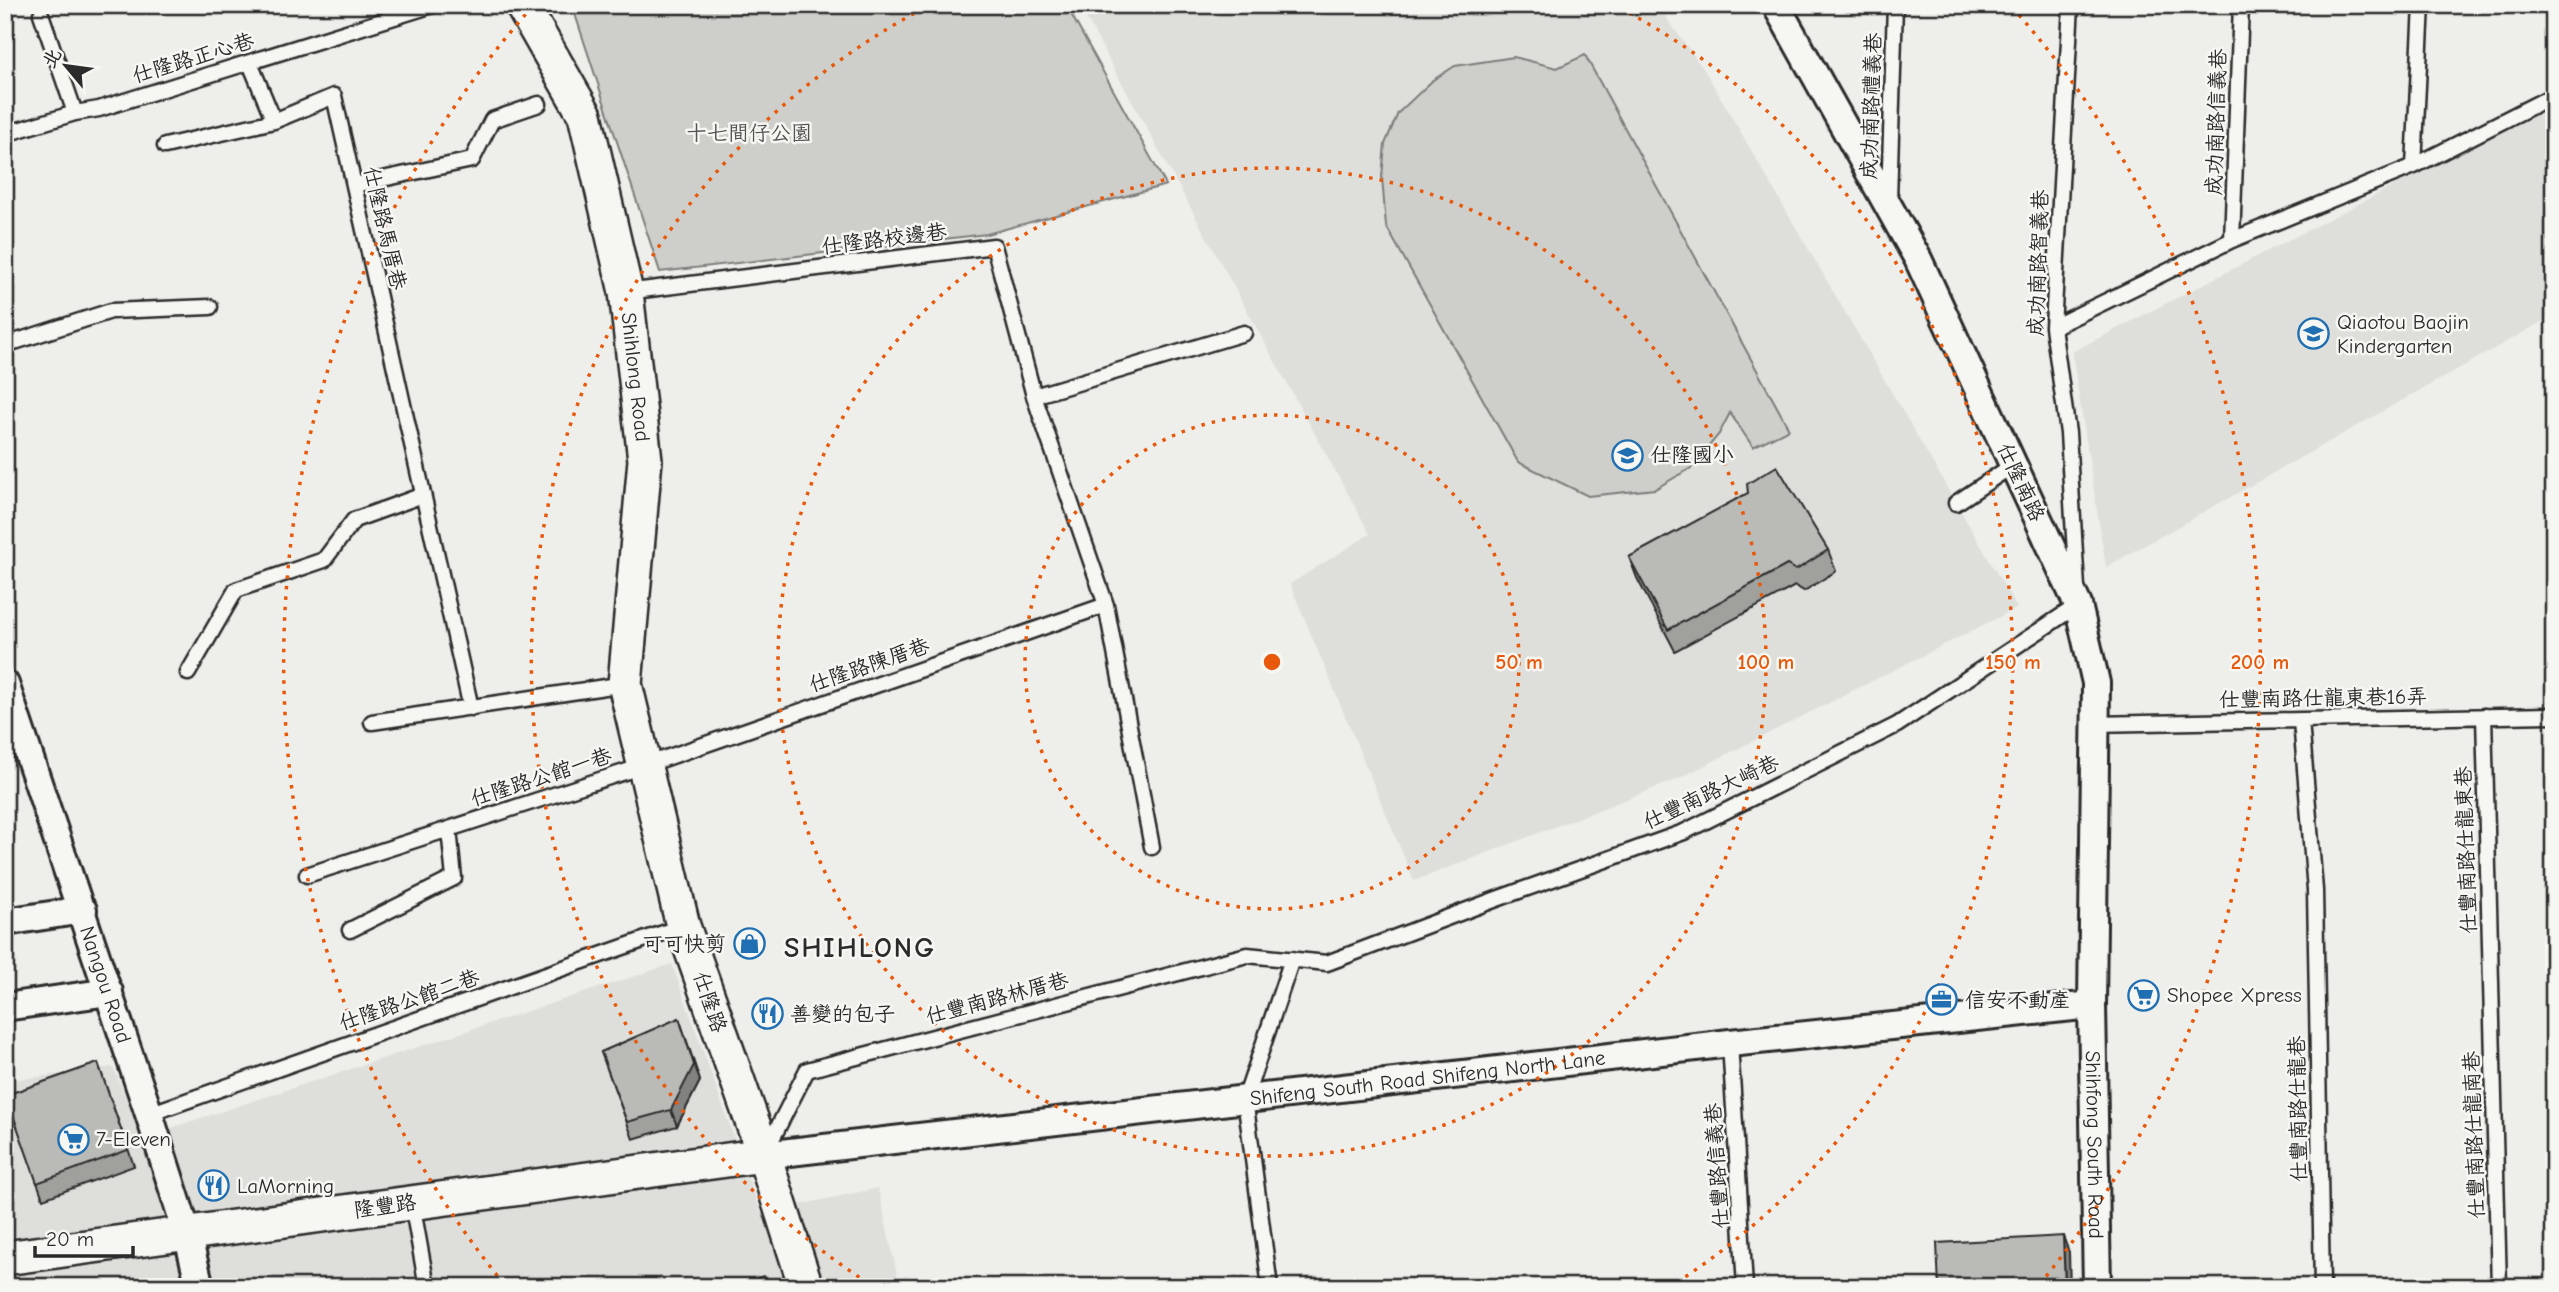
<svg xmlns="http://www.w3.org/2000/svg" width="2559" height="1292" font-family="'Comic Neue','LXGW WenKai TC',sans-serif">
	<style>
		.built { fill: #dededb }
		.green { fill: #cececa; stroke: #7c7c7a; stroke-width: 2 }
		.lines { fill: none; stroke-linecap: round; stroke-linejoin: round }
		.service-casing { stroke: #2b2b2b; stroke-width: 19 }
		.minor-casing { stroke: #2b2b2b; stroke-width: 32 }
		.tertiary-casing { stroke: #2b2b2b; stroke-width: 38 }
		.service { stroke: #f6f6f2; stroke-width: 14 }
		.minor { stroke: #f6f6f2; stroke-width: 26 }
		.tertiary { stroke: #f6f6f2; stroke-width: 33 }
		.wall { fill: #a0a09d; stroke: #2b2b2b; stroke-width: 2 }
		.shaded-wall { fill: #828280; stroke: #2b2b2b; stroke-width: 2 }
		.building { fill: #babab7; stroke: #2b2b2b; stroke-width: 2 }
		.ring { fill: none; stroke: #e8590c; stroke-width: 3.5; stroke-dasharray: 3.5 7 }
		.labels { text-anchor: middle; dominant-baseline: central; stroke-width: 5; stroke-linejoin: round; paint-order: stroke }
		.street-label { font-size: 21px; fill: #2b2b2b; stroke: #f6f6f2 }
		.park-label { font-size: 21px; fill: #545453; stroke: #f6f6f2 }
		.poi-label { font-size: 21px; fill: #2b2b2b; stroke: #f6f6f2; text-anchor: start }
		.district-label { font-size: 28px; font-weight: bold; letter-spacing: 2px; fill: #2b2b2b; stroke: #f6f6f2 }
		.centre { fill: #e8590c; stroke: #f6f6f2; stroke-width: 3.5 }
		.ring-label { font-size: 21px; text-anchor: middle; font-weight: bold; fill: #e8590c; stroke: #f6f6f2; stroke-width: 5; stroke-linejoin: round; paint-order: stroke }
	</style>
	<rect width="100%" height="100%" fill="#eeeeea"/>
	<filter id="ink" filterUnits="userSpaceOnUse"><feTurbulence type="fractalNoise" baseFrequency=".0143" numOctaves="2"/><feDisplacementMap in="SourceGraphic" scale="14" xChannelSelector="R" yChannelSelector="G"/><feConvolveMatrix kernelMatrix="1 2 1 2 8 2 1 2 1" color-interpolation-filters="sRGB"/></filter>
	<g filter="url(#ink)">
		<path class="built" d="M1079 5H1657L1705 71 2017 608 1676 780 1414 881 1290 584 1370 534Z
			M2554 103V315L2106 567 2072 352Z
			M672 964 761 1213 878 1188 900 1287H5V1081L113 1067 143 1137Z"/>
		<path class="green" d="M572 5H1066L1166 185 987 234 660 272Z
			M1585 55 1789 429 1753 447 1730 413 1719 434 1691 468 1655 489 1588 496 1518 462 1386 226 1382 177 1385 144 1398 113 1433 80 1455 66 1514 57 1557 68Z"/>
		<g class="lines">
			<defs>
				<path id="service" d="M41 14 75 113
					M250 63 274 121 334 96 471 708
					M5 134 75 113 99 109 433 5
					M165 146 274 121
					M2414 166 2422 5
					M354 185 472 160 492 120 539 104
					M1889 199 1895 5
					M2232 240 2241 5
					M626 292 994 246 1034 396 1106 605 1152 847
					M2053 327 2232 240 2414 166 2554 95
					M5 345 111 311 210 307
					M1034 396 1244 333
					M1956 503 2013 465
					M188 673 236 590 324 560 354 520 423 495
					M2484 716 2499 1287
					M2301 721 2315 890 2322 1287
					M372 722 625 684
					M2093 724 2554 715
					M307 875 646 765 1106 605
					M350 930 454 878 449 829
					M1730 1043 1745 1287
					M149 1114 683 926
					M766 1151 807 1070 1247 955 1327 963 1494 900 1684 832 1897 725 2078 605 2068 433 2053 327 2071 5
					M412 1203 427 1287
					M1270 1287 1245 1099 1292 959"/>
				<g id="minor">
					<path id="s1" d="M1776 5 1918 259 2078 605 2096 683 2092 1005 2097 1287"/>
					<path id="s2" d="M5 684 149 1114 187 1233 200 1287"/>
					<path d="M5 922 83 910"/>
					<path d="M5 1007 109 992"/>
					<path id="s3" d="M764 1155 1730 1043 2092 1005"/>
				</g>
				<g id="tertiary">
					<path id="s4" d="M522 5 585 115 626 292 645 460 625 684 683 926 764 1155 806 1287"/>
					<path d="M5 1258 764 1155"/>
				</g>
			</defs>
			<use href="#service" class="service-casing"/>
			<use href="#minor" class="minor-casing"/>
			<use href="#tertiary" class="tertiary-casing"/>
			<use href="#service" class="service"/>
			<use href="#minor" class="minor"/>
			<use href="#tertiary" class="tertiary"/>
		</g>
		<path class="wall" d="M1828 550 1836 571 1804 591 1795 586 1675 651 1637 578 1629 557Z
			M679 1018 700 1081 677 1126 633 1139 601 1052Z
			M98 1063 134 1166 43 1199 6 1095Z"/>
		<path class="shaded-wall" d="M679 1018 700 1081 677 1126 671 1110Z
			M2063 1236 2069 1252 2070 1287H2065Z"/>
		<path class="building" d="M1777 466 1828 550 1796 570 1787 565 1668 630 1629 557 1748 493 1747 484Z
			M679 1018 694 1065 671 1110 627 1122 601 1052Z
			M98 1063 128 1150 37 1183 6 1095Z
			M2063 1236 2065 1287H1939L1937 1243Z
			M764 1276 767 1287H727V1285Z"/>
	</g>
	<g class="ring">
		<circle cx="1272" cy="662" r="247"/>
		<circle cx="1272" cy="662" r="494"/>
		<path d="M868 1283A741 741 0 0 1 924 8M1620 8A741 741 0 0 1 1676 1283"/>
		<path d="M504 1284A988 988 0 0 1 532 7M2012 7A988 988 0 0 1 2040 1284"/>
	</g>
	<defs>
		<symbol id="school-ring" viewBox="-11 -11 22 22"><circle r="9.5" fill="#f6f6f2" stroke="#1f6fb2" stroke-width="1.5"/><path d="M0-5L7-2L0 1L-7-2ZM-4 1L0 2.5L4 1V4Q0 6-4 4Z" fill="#1f6fb2"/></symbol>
		<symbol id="shop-ring" viewBox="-11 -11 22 22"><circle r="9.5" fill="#f6f6f2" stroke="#1f6fb2" stroke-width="1.5"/><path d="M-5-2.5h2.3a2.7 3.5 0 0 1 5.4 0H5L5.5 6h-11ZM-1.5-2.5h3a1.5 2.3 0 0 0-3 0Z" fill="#1f6fb2"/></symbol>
		<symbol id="supermarket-ring" viewBox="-11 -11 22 22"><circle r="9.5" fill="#f6f6f2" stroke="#1f6fb2" stroke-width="1.5"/><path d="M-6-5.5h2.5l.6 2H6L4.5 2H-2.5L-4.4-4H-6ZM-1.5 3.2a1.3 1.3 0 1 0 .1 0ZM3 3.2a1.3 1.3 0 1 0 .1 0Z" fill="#1f6fb2"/></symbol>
		<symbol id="office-ring" viewBox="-11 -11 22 22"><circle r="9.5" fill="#f6f6f2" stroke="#1f6fb2" stroke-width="1.5"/><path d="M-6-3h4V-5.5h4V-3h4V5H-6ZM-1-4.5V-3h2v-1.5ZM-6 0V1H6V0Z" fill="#1f6fb2"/></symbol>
		<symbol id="restaurant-ring" viewBox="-11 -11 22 22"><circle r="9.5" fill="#f6f6f2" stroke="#1f6fb2" stroke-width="1.5"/><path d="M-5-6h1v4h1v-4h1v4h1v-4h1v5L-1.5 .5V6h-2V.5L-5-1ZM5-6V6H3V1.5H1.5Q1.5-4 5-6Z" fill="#1f6fb2"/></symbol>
	</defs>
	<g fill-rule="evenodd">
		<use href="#school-ring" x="2296" y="316" width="35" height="35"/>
		<use href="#school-ring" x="1610" y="438" width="35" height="35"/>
		<use href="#shop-ring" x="732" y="926" width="35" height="35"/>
		<use href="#supermarket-ring" x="2126" y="978" width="35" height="35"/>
		<use href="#office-ring" x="1924" y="982" width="35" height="35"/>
		<use href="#restaurant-ring" x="750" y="996" width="35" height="35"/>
		<use href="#supermarket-ring" x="56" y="1122" width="35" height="35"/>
		<use href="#restaurant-ring" x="196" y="1168" width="35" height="35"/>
	</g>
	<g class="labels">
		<g class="street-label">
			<text transform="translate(193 58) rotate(-17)">仕隆路正心巷</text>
			<text transform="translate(1871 106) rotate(-88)">成功南路禮義巷</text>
			<text transform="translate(2216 122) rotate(-88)">成功南路信義巷</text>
			<text transform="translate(385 228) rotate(77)">仕隆路馬厝巷</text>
			<text transform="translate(884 239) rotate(-7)">仕隆路校邊巷</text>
			<text transform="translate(2038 263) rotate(-88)">成功南路智義巷</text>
			<text stroke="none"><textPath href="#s4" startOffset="394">Shihlong Road</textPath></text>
			<text transform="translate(2021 482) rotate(65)">仕隆南路</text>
			<text transform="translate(869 665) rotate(-19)">仕隆路陳厝巷</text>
			<text transform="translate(2323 698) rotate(-1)">仕豐南路仕龍東巷16弄</text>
			<text transform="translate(541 777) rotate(-18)">仕隆路公館一巷</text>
			<text transform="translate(1711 792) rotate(-25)">仕豐南路大崎巷</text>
			<text transform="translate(2466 850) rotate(-92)">仕豐南路仕龍東巷</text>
			<text stroke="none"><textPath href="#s2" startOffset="317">Nangou Road</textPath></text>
			<text transform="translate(997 998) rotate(-15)">仕豐南路林厝巷</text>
			<text transform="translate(409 1000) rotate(-19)">仕隆路公館二巷</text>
			<text transform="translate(710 1002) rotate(71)">仕隆路</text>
			<text stroke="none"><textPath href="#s3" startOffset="668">Shifeng South Road Shifeng North Lane</textPath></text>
			<text transform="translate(2298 1109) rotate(-91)">仕豐南路仕龍巷</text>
			<text transform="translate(2474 1135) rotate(-92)">仕豐南路仕龍南巷</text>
			<text stroke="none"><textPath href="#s1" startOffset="1214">Shihfong South Road</textPath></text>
			<text transform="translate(1717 1166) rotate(-94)">仕豐路信義巷</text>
			<text transform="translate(385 1206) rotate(-8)">隆豐路</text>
		</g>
		<g class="park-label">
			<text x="749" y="133">十七間仔公園</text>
		</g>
		<g class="poi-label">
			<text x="2337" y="322">Qiaotou Baojin<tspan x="2337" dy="24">Kindergarten</tspan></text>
			<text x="1650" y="455">仕隆國小</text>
			<text x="726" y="944" text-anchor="end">可可快剪</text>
			<text x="2167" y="995">Shopee Xpress</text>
			<text x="1965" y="1000">信安不動產</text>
			<text x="790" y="1014">善變的包子</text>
			<text x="96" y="1139">7-Eleven</text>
			<text x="237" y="1186">LaMorning</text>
		</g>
		<g class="district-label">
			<text x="860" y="948">SHIHLONG</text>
		</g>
	</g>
	<circle cx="1272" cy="662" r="10" class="centre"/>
	<g class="ring-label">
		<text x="1519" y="669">50 m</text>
		<text x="1766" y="669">100 m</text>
		<text x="2013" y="669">150 m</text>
		<text x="2260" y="669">200 m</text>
	</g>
	<rect width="2559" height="1292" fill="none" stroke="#f6f6f2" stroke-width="28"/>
	<rect x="14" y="14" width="2531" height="1264" fill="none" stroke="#2b2b2b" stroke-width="2.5" filter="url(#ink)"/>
	<g transform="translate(66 66) rotate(299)" stroke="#f6f6f2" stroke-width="5" paint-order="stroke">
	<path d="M0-5L12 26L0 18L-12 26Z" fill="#2b2b2b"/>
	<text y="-10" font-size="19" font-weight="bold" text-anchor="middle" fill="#2b2b2b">北</text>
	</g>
	<path d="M35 1246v10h98v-10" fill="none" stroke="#2b2b2b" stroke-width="3.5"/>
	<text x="46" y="1246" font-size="21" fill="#2b2b2b" stroke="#f6f6f2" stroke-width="5" paint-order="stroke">20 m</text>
</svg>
